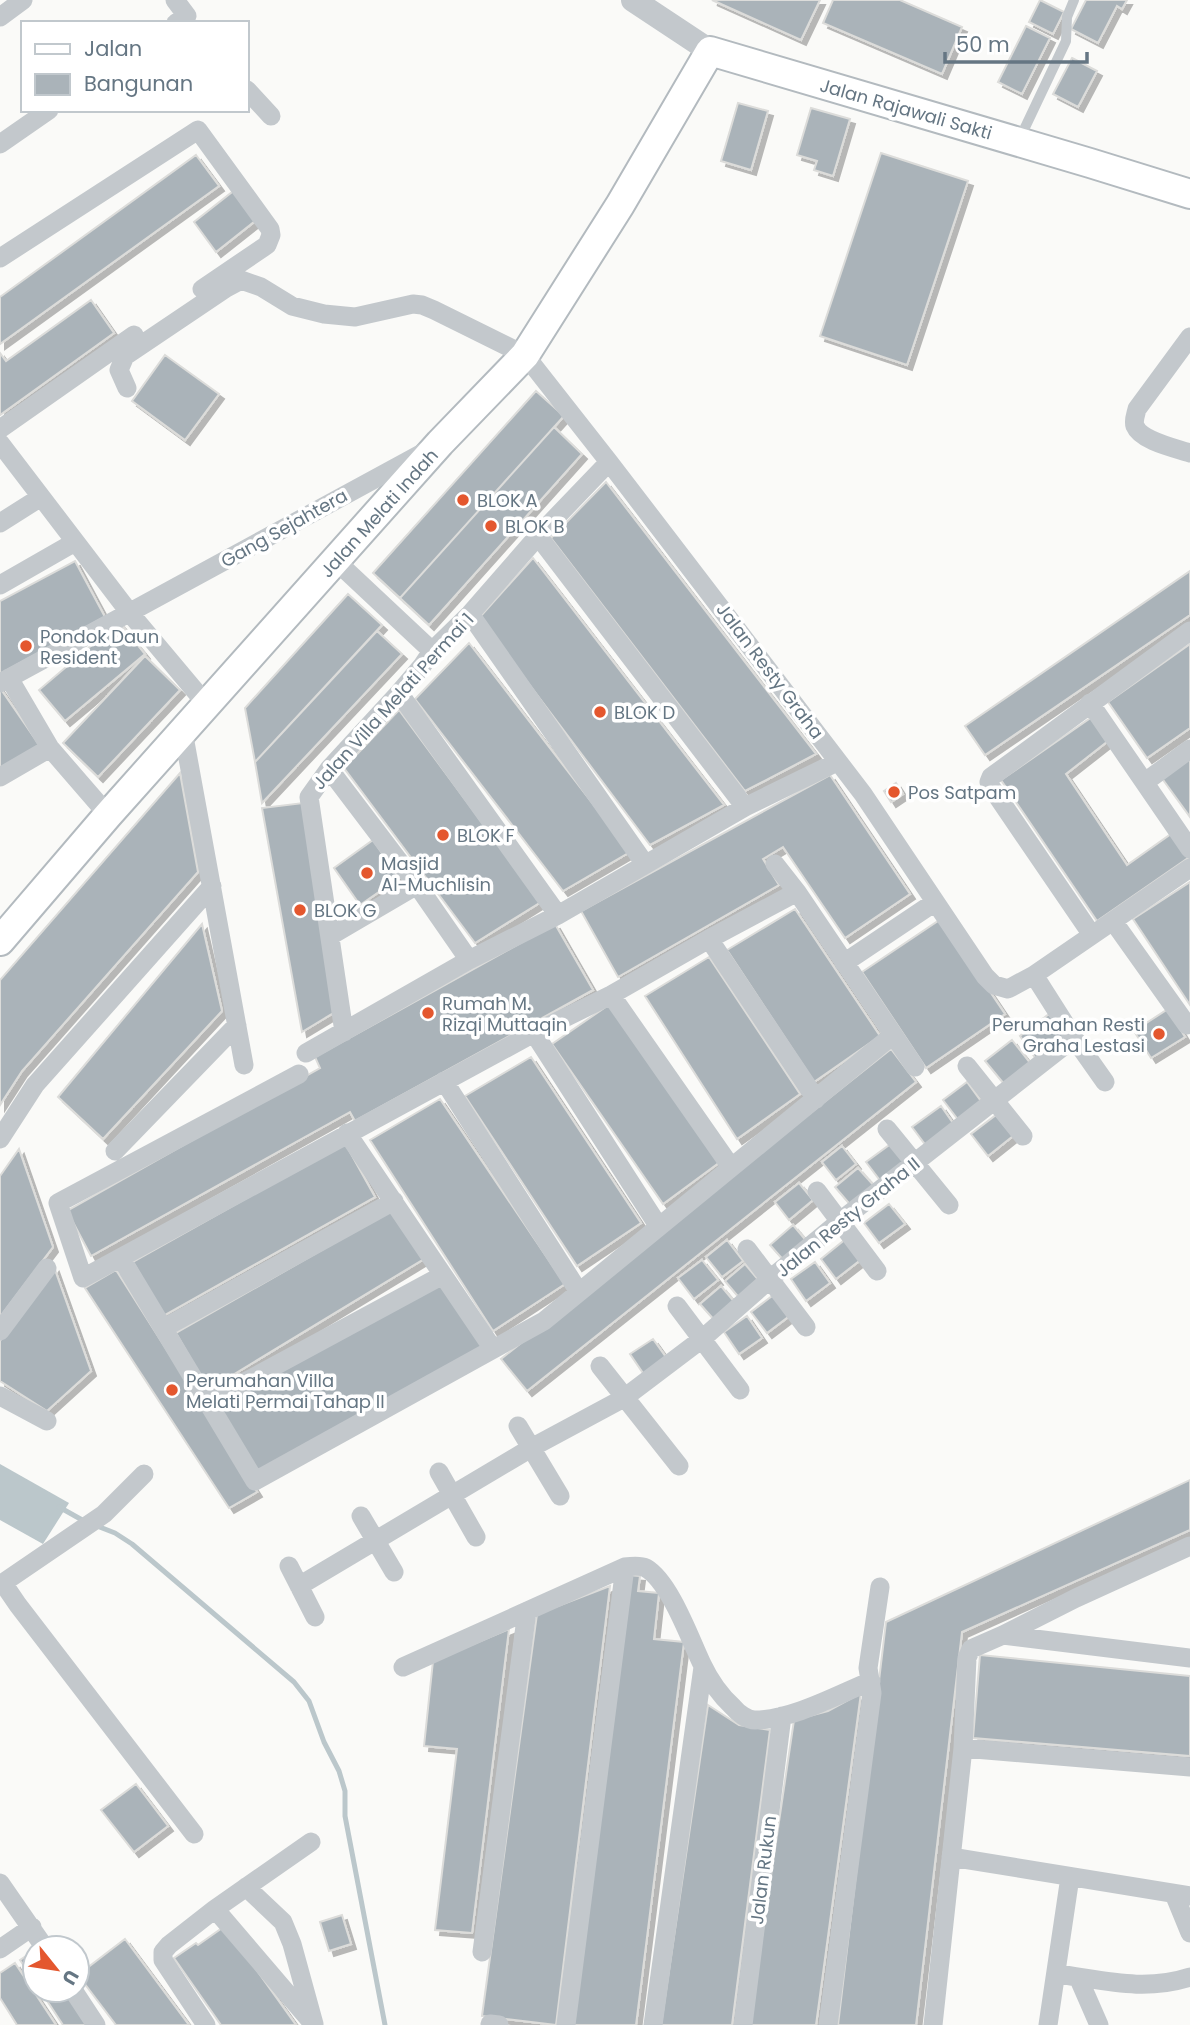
<svg xmlns="http://www.w3.org/2000/svg" width="1190" height="2025" font-family="Poppins,sans-serif">
	<style>
		.water { fill: #bbc7cb }
		.lines { fill: none; stroke-linecap: round; stroke-linejoin: round }
		.stream { stroke: #bbc7cb; stroke-width: 5 }
		.building { fill: #aab3b9; stroke: #dcdcda; stroke-width: 2; filter: url(#shadow) }
		.secondary-casing { stroke: #b3babf; stroke-width: 32 }
		.service { stroke: #c3c8cc; stroke-width: 10 }
		.minor { stroke: #c3c8cc; stroke-width: 19 }
		.tertiary { stroke: #c3c8cc; stroke-width: 24 }
		.secondary { stroke: #fff; stroke-width: 28 }
		.poi-dot { fill: #e4572e; stroke: #fff; stroke-width: 2.5 }
		.labels { text-anchor: middle; dominant-baseline: central; stroke-width: 7; stroke-linejoin: round; paint-order: stroke }
		.street-label { font-size: 18px; fill: #657683; stroke: #fff }
		.poi-label { font-size: 18px; fill: #657683; stroke: #fff; text-anchor: start }
	</style>
	<defs>
		<filter id="shadow"><feDropShadow dx="5" dy="5" stdDeviation="0" flood-color="#0004"/></filter>
	</defs>
	<rect width="100%" height="100%" fill="#fafaf8"/>
	<path class="water" d="M0 1464 69 1503 43 1544 0 1520Z"/>
	<g class="lines">
		<path class="stream" d="M59 1507 84 1521
			M97 1526 115 1533 132 1544 294 1682 309 1701 324 1742 339 1771 345 1791V1816L385 2025"/>
	</g>
	<path class="building" d="M712 0H820L801 40Z
		M833 0H900L962 27 942 74 823 23Z
		M1040 0 1064 12 1053 34 1029 22Z
		M1086 0H1127L1122 9 1117 6 1098 43 1071 29Z
		M1026 26 1050 38 1022 94 998 82Z
		M1072 58 1097 71 1078 107 1053 94Z
		M738 103 768 111 751 170 721 161Z
		M811 108 850 119 833 176 814 170 817 161 797 155Z
		M881 153 968 181 907 365 820 336Z
		M196 155 219 186 0 344V297Z
		M236 189 259 218 216 252 194 222Z
		M91 300 114 333 0 415V353L6 361Z
		M165 355 219 394 185 440 132 401Z
		M536 391 564 416 400 598 373 573Z
		M554 427 582 454 429 625 400 598Z
		M606 482 816 754 745 791 551 538Z
		M533 558 724 805 650 845 479 618Z
		M75 561 105 617 0 674V601Z
		M1190 571V615L985 755 965 726Z
		M348 594 382 625 255 762 245 708Z
		M119 622 145 654 65 721 39 690Z
		M377 631 402 654 262 803 255 762Z
		M469 643 630 852 563 891 415 699Z
		M1190 644V728L1147 758 1108 702Z
		M145 656 180 690 98 777 63 743Z
		M0 688 40 746 0 769Z
		M399 710 541 902 475 943 344 768Z
		M1092 717 1108 741 1066 774 1127 865 1171 834 1188 858 1097 921 1001 780Z
		M1190 756V817L1161 777Z
		M180 773 198 872 22 1071 0 1105V980Z
		M830 775 910 894 845 938 783 847 763 859 779 885 618 977 581 911Z
		M896 783 903 794 891 802 884 791Z
		M303 803 335 1012 302 1032 262 808Z
		M373 840 399 878 360 905 334 868Z
		M1190 882V1005L1133 919Z
		M795 909 880 1036 814 1082 727 950Z
		M941 919 1005 1014 926 1068 862 972Z
		M202 924 222 1011 103 1139 58 1097Z
		M555 924 593 990 355 1121 350 1112 91 1256 67 1211 320 1068 315 1057Z
		M709 957 800 1094 737 1139 645 996Z
		M610 1004 720 1162 663 1204 552 1044Z
		M1168 1009 1185 1037 1151 1058 1134 1031Z
		M1049 1014 1066 1037 1036 1059 1020 1036Z
		M1012 1040 1030 1063 1004 1084 985 1061Z
		M891 1049 916 1082 527 1391 501 1359Z
		M531 1057 641 1223 577 1266 465 1096Z
		M967 1082 983 1104 959 1121 943 1100Z
		M440 1099 565 1284 493 1331 370 1140Z
		M941 1106 955 1126 927 1147 912 1127Z
		M996 1115 1013 1136 988 1156 971 1134Z
		M345 1143 375 1197 163 1316 133 1262Z
		M892 1143 907 1165 882 1183 866 1162Z
		M842 1146 856 1164 836 1180 822 1162Z
		M19 1149 53 1247 0 1317V1176Z
		M858 1168 876 1188 853 1208 835 1187Z
		M799 1183 813 1200 789 1220 775 1202Z
		M889 1204 905 1224 879 1243 864 1223Z
		M392 1210 424 1259 208 1390 176 1333Z
		M793 1225 809 1244 786 1263 770 1245Z
		M847 1238 863 1258 836 1279 821 1259Z
		M727 1240 743 1261 722 1277 706 1257Z
		M702 1260 718 1280 694 1299 678 1278Z
		M815 1262 830 1283 806 1301 791 1279Z
		M745 1264 761 1283 741 1300 725 1281Z
		M54 1267 91 1371 47 1411 0 1381V1341Z
		M116 1270 257 1492 229 1508 85 1288Z
		M442 1278 489 1348 257 1478 211 1404Z
		M721 1286 737 1305 716 1322 700 1304Z
		M776 1293 792 1314 767 1333 751 1312Z
		M747 1316 762 1338 739 1354 724 1332Z
		M653 1339 668 1360 645 1376 630 1354Z
		M1190 1480V1530L962 1632 916 2025H838L886 1622Z
		M627 1575 640 1576 638 1591 659 1593 654 1639 684 1642 636 2025H569Z
		M610 1586 556 2025 482 2016 537 1614Z
		M509 1629 472 1933 435 1930 457 1749 424 1746 433 1661Z
		M980 1655 1190 1676V1756L973 1738Z
		M861 1693 816 2025H749L794 1720 828 1711Z
		M708 1705 739 1725 770 1730 732 2025H661Z
		M136 1784 168 1826 134 1852 101 1810Z
		M342 1915 351 1944 329 1951 320 1922Z
		M225 1926 296 2025H221L174 1958 196 1943 198 1945Z
		M125 1939 189 2025H116L78 1975Z
		M35 1950V1982L20 1960Z
		M15 1963 56 2025H17L0 1998V1973Z
		M40 1990H69L92 2025H63Z"/>
	<g class="lines">
		<defs>
			<path id="secondary" d="M0 941 108 815 440 443 525 355 620 205 710 51 1090 163 1190 194"/>
		</defs>
		<use href="#secondary" class="secondary-casing"/>
		<path class="service" d="M1020 138 1066 41 1067 17 1074 0"/>
		<path class="minor" d="M175 0 187 16 176 23
			M0 17 23 0
			M247 90 271 116
			M0 144 49 110
			M0 258 198 130 270 229 271 235 267 245 202 289
			M1190 337 1137 409C1136 414 1133 420 1135 426 1141 441 1175 448 1190 453
			M127 388 119 370 125 356 226 288 241 280 261 287 292 306 324 314 355 317 413 304 422 305 434 310 525 355 609 462 863 794 985 976 994 985 1008 989 1034 975 1190 868
			M0 429 134 335
			M0 443 129 612 207 705
			M0 523 41 497
			M538 536 745 807
			M336 561 432 651
			M0 585 75 542
			M470 614 645 864
			M9 678 50 748 108 815
			M0 683 426 451
			M399 693 558 915
			M1090 703 1190 849
			M183 731 244 1065
			M329 769 417 885 469 960
			M0 777 50 748
			M1145 782 1190 749
			M775 864 797 892 915 1067
			M1113 921 1187 1025
			M1092 935 991 787 989 782 991 777 1190 631
			M330 936 417 885
			M709 939 816 1099
			M844 963 935 902
			M1034 975 1074 1038 1105 1082
			M611 995 731 1167
			M344 1032 309 797 329 769 399 693 422 666 432 651 470 614 538 536 609 462
			M534 1033 659 1227
			M306 1053 469 960 558 915 745 807 837 762
			M967 1066 1023 1136
			M299 1074 58 1203 83 1278 534 1033 611 995 709 939 797 892
			M444 1081 579 1292
			M887 1129 949 1205
			M347 1133 493 1349
			M0 1139 35 1085 212 886
			M115 1151 237 1025
			M817 1191 877 1271
			M747 1249 806 1327
			M121 1258 255 1481 544 1321 893 1035
			M677 1306 740 1390
			M164 1328 394 1201
			M0 1331 47 1268
			M600 1366 679 1466
			M0 1396 47 1421
			M208 1402 443 1275
			M518 1426 560 1496
			M439 1472 476 1537
			M361 1516 394 1572
			M289 1566 315 1617
			M3 1583 18 1605 194 1834
			M0 1585 104 1514 144 1474
			M299 1586 531 1448 624 1398 702 1339 770 1279 839 1222 1074 1038
			M1003 1635 1190 1658
			M403 1667 625 1567C632 1566 640 1565 646 1568 670 1582 690 1639 702 1664 710 1681 720 1695 733 1707 738 1713 747 1720 755 1720 792 1720 837 1695 871 1681
			M963 1748 1190 1767
			M951 1857 1190 1896
			M0 1883 45 1948
			M246 1887 283 1922 292 1944 314 2024
			M1174 1894 1190 1933
			M215 1909 309 2019
			M0 1949 32 1927
			M482 1952 527 1611
			M1057 1974C1103 1980 1144 1992 1190 1977
			M1078 1977 1099 2025
			M73 1990 96 2025
			M490 2024 499 2025
			M206 2025 163 1960V1952L169 1945 215 1909 311 1842
			M566 2025 625 1567
			M653 2025 703 1667
			M743 2025 782 1716
			M828 2025 872 1693 868 1668 880 1587
			M933 2025 963 1748 967 1658 971 1649 1003 1635 1076 1598 1190 1546
			M1048 2025 1070 1877"/>
		<path class="tertiary" d="M633 0 710 51"/>
		<use href="#secondary" class="secondary"/>
	</g>
	<g class="poi-dot">
		<circle cx="463" cy="500" r="7"/>
		<circle cx="491" cy="526" r="7"/>
		<circle cx="26" cy="646" r="7"/>
		<circle cx="600" cy="712" r="7"/>
		<circle cx="894" cy="792" r="7"/>
		<circle cx="443" cy="835" r="7"/>
		<circle cx="367" cy="873" r="7"/>
		<circle cx="300" cy="910" r="7"/>
		<circle cx="428" cy="1013" r="7"/>
		<circle cx="1159" cy="1034" r="7"/>
		<circle cx="172" cy="1390" r="7"/>
	</g>
	<g class="labels">
		<g class="street-label">
			<text transform="translate(906 109) rotate(16)">Jalan Rajawali Sakti</text>
			<text transform="translate(379 513) rotate(-48)">Jalan Melati Indah</text>
			<text transform="translate(284 528) rotate(-29)">Gang Sejahtera</text>
			<text transform="translate(770 671) rotate(53)">Jalan Resty Graha</text>
			<text transform="translate(393 701) rotate(-48)">Jalan Villa Melati Permai 1</text>
			<text transform="translate(848 1217) rotate(-39)">Jalan Resty Graha II</text>
			<text transform="translate(763 1870) rotate(-83)">Jalan Rukun</text>
		</g>
		<g class="poi-label">
			<text x="477" y="500">BLOK A</text>
			<text x="505" y="526">BLOK B</text>
			<text x="40" y="636">Pondok Daun<tspan x="40" dy="21">Resident</tspan></text>
			<text x="614" y="712">BLOK D</text>
			<text x="908" y="792">Pos Satpam</text>
			<text x="457" y="835">BLOK F</text>
			<text x="381" y="863">Masjid<tspan x="381" dy="21">Al-Muchlisin</tspan></text>
			<text x="314" y="910">BLOK G</text>
			<text x="442" y="1003">Rumah M.<tspan x="442" dy="21">Rizqi Muttaqin</tspan></text>
			<text x="1145" y="1024" text-anchor="end">Perumahan Resti<tspan x="1145" dy="21">Graha Lestasi</tspan></text>
			<text x="186" y="1380">Perumahan Villa<tspan x="186" dy="21">Melati Permai Tahap II</tspan></text>
		</g>
	</g>
	<rect x="21" y="21" width="228" height="91" fill="#ffffff" stroke="#c1c8cd" stroke-width="2"/>
	<rect x="35" y="44" width="35" height="10" fill="#ffffff" stroke="#c1c8cd" stroke-width="2"/>
	<text x="84" y="56" font-size="21" fill="#657683">Jalan</text>
	<rect x="35" y="74" width="35" height="21" fill="#aab3b9" stroke="#c1c8cd" stroke-width="2"/>
	<text x="84" y="91" font-size="21" fill="#657683">Bangunan</text>
	<g transform="translate(56 1969) rotate(120)"><circle r="33" fill="#ffffff" stroke="#c1c8cd" stroke-width="2"/>
	<path d="M0-5L12 26L0 18L-12 26Z" fill="#e4572e"/>
	<text y="-10" font-size="19" font-weight="bold" text-anchor="middle" fill="#657683">U</text>
	</g>
	<path d="M945 52v10h142v-10" fill="none" stroke="#657683" stroke-width="3.5"/>
	<text x="956" y="52" font-size="21" fill="#657683" stroke="#ffffff" stroke-width="5" paint-order="stroke">50 m</text>
</svg>
